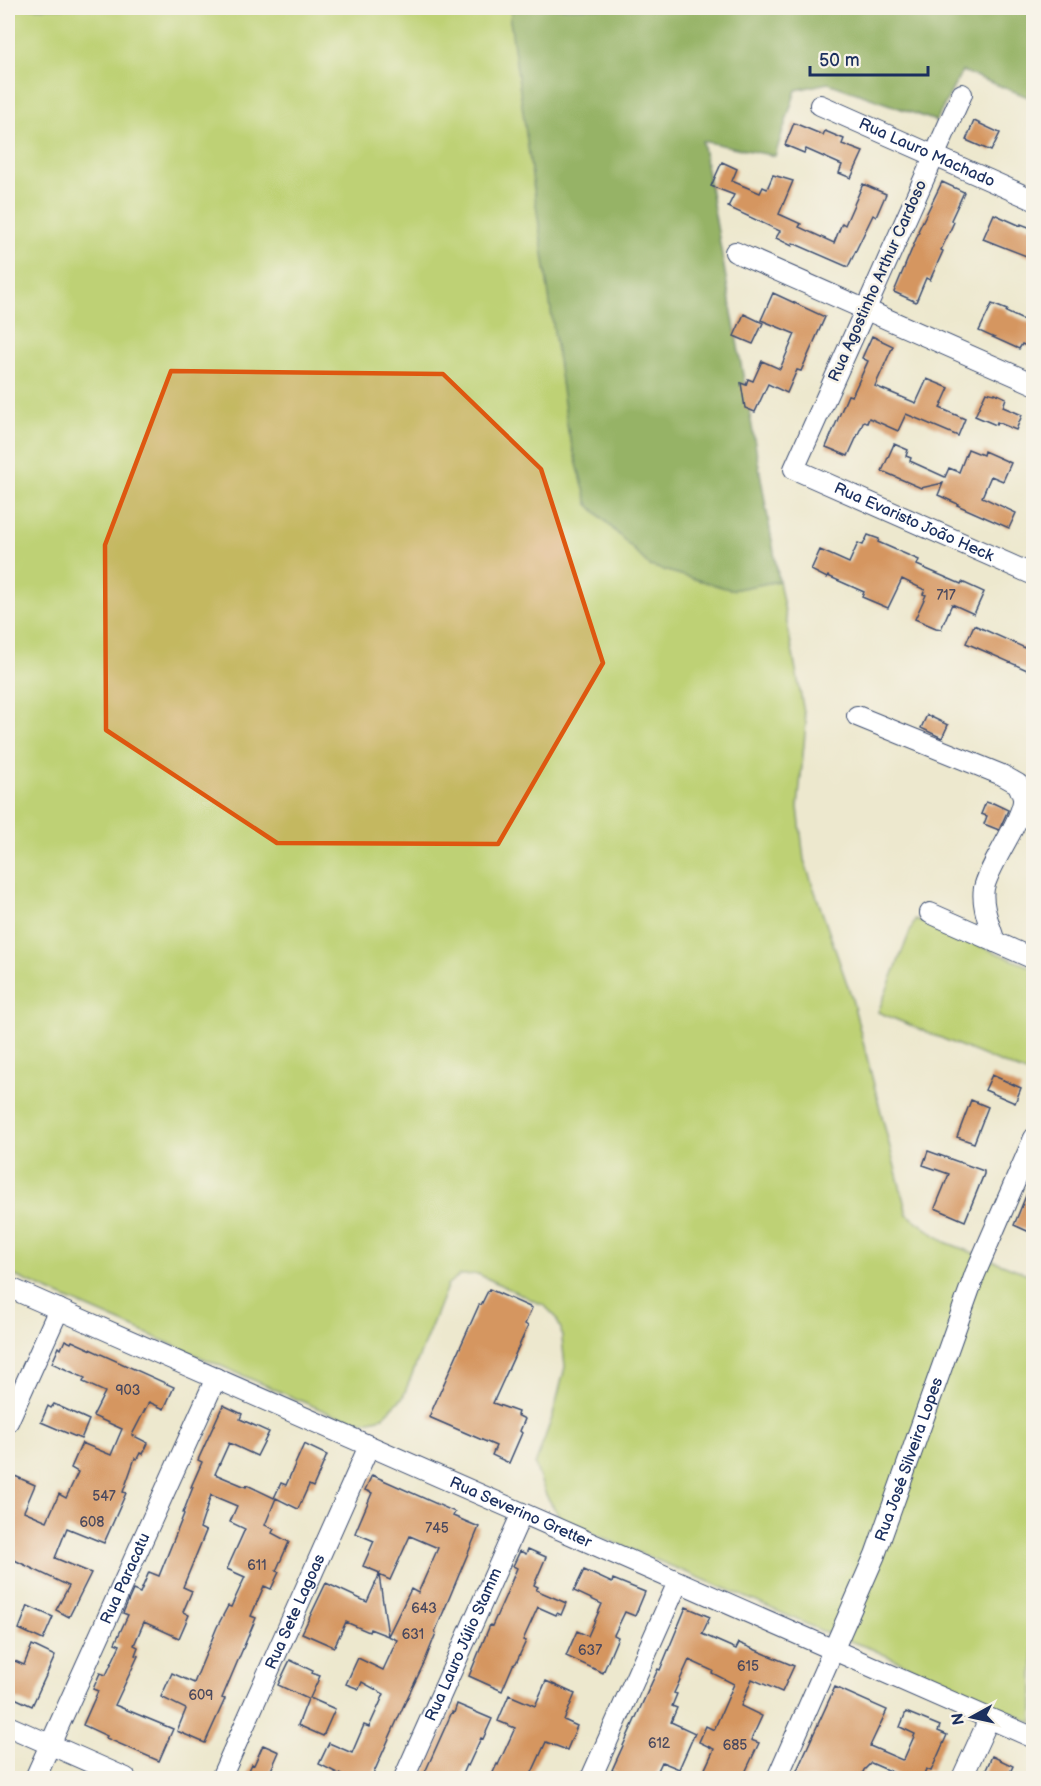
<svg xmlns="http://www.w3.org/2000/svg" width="1041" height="1786" font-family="'Balsamiq Sans',sans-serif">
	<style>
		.green { fill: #bed174; stroke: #6c8069; stroke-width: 1.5 }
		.forest { fill: #96b366; stroke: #587162; stroke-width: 1.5 }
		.building { fill: #d59660 }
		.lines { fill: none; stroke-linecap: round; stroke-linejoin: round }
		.minor-casing { stroke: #3a4b6f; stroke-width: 22 }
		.minor { stroke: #fff; stroke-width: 20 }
		.marked { fill: #de5710; fill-opacity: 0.2; stroke: #de5710; stroke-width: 4.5; stroke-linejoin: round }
		.labels { text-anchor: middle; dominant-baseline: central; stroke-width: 5; stroke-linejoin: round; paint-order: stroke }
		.number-label { font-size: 14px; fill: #4a495e }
		.street-label { font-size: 16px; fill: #1b2f5e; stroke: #f7f3e8 }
	</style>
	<rect width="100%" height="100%" fill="#f7f3e8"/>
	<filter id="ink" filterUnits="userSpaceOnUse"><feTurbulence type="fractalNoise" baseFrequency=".0167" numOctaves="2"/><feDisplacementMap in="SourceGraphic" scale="12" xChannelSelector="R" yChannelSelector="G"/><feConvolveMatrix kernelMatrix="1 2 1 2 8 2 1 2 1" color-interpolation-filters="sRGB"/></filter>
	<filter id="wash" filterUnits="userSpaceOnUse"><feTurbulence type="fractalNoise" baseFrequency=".008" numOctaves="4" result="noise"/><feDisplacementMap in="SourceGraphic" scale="24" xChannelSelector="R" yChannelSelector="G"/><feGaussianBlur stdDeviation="1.35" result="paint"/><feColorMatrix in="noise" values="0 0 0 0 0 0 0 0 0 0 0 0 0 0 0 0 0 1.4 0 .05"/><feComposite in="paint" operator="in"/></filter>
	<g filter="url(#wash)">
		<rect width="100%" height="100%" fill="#ede8ce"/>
		<path class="green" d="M8 8H512L510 21 732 590 779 581 806 723 798 807 804 860 851 995 907 1214 945 1242 1033 1276V1723L872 1649 822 1631 741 1595 562 1521 546 1495 535 1465 553 1415 565 1367 561 1329 555 1316 545 1306 478 1274 460 1275 448 1284 403 1397 383 1417 362 1422 329 1413 8 1273Z
			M915 919 1033 968V1076L878 1012Z"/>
		<path class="forest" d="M512 8H1033V99L962 71 936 121 828 83 796 90 775 156 702 141 779 581 732 590 650 566 588 504 568 431 510 20Z"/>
		<g id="blocks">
			<path class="building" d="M974 121 1000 133 991 151 966 140Z
				M794 123 823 135 825 131 844 139 842 144 863 152 851 178 839 173 842 165 806 149 804 153 785 145Z
				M722 162 737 169 732 181 760 193 763 187 767 189 773 175 793 181 779 214 801 224 799 227 834 243 842 223 845 225 863 184 886 194 876 217 873 215 848 267 793 243 792 246 776 238 780 231 728 207 734 195 711 186Z
				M942 182 964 192 951 220 954 222 941 250 943 251 930 280 926 278 916 302 894 292 919 232 918 231Z
				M994 214 1021 226V224L1034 229V259L983 239Z
				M773 293 825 317 801 371 797 370 787 393 768 384 755 412 745 408 741 383 746 385 748 379 753 381 762 361 780 369 795 334 761 320Z
				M992 304 1007 310 1006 312 1034 325V349L1022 344 1019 349 979 331Z
				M744 314 763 323 753 344 734 336Z
				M872 336 893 346 875 386 916 403 927 379 949 388 940 408 965 419 958 436 906 414 898 431 869 418 867 423 864 421 848 456 826 447 848 395 852 396 868 361 862 358Z
				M986 392 994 394 995 393 1006 398 1003 407 1022 415 1016 430 997 422 996 425 975 416Z
				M894 444 908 450 906 456 911 458 910 461 945 477 949 468 959 472 968 449 983 455 984 451 1011 463 1003 481 991 476 982 497 1016 513 1009 528 957 505 958 504 938 495 943 483 921 488 882 471Z
				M868 535 879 539 878 542 919 560 917 565 961 584 962 582 984 592 974 614 952 604 941 629 936 628 915 619 926 595 923 594 925 590 902 579 888 608 862 597 864 592 828 576 827 578 811 570 820 550 849 563 858 543 863 545Z
				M974 625 1034 652V673L966 643Z
				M927 715 948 725 942 738 921 728Z
				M986 802 992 804 993 803 1008 810 999 830 984 824 987 816 981 814Z
				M992 1075 1021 1088 1015 1103 985 1090Z
				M971 1100 988 1107 974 1143 957 1137Z
				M928 1151 984 1171V1174L965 1221 935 1208 949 1174 923 1165Z
				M1032 1181H1034V1234L1014 1225Z
				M489 1289 532 1308 525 1324 528 1326 493 1403 518 1412 517 1415 525 1419 520 1431 522 1433 509 1463 492 1455 496 1446 429 1417 479 1305H481Z
				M65 1340 71 1343 72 1341 174 1387 164 1409 149 1402 132 1435 148 1443 143 1454 140 1453 137 1459 135 1458 123 1492 126 1493 104 1543 67 1528 55 1558 91 1573 69 1617 56 1610 69 1586 8 1557V1473L35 1485 24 1511 47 1521 59 1494 66 1498 78 1472 71 1468 82 1443 111 1455 122 1429 93 1416 105 1392 83 1382 85 1378 52 1363 59 1347 61 1349Z
				M54 1404 89 1420 81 1439 41 1422 48 1406 51 1408Z
				M223 1405 242 1414 240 1419 269 1432 257 1456 229 1443 215 1474 246 1487 247 1485 274 1498 281 1483 286 1485 304 1444 327 1455 313 1487 309 1485 298 1509 276 1498 265 1525 274 1529 272 1533 289 1542 276 1571 279 1572 271 1589 264 1586 251 1616 256 1618 222 1698 225 1699 205 1743 177 1731 186 1709 161 1697 172 1673 194 1683 217 1627 228 1606 231 1607 245 1577 227 1569 245 1529 230 1522 237 1506 211 1495 200 1528 206 1531 183 1587 192 1591 183 1612 189 1615 179 1638 144 1622 134 1645 138 1647 135 1655 138 1656 115 1705 173 1729 159 1761 106 1738 107 1736 83 1725 98 1691 93 1689 100 1673 106 1675 120 1645 115 1643 128 1615 123 1613 133 1590 140 1593 149 1572 159 1576 184 1514 183 1513 193 1487H191L202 1462 198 1460Z
				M372 1475 455 1512 453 1516 479 1527 435 1632 436 1633 425 1661 403 1707 371 1779H349L319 1764 329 1743 352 1753 364 1725 369 1727 384 1694 362 1682 359 1689 346 1684 358 1658 383 1670 397 1640 388 1636 411 1589 418 1593 438 1548 410 1536 390 1580 379 1575 388 1636 370 1629 369 1632 346 1622 334 1647 302 1633 326 1583 367 1602 380 1573 363 1566 374 1541 355 1533 372 1493 365 1490Z
				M528 1549 546 1557 534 1585 538 1587 536 1590 566 1603 561 1615 557 1613 556 1615 538 1607 523 1640 526 1641 516 1663 513 1665 502 1691 469 1676 490 1625 492 1626 505 1597 517 1568 513 1566 520 1551 526 1554Z
				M584 1570 612 1583 613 1579 645 1592 635 1616 625 1612 614 1635 618 1637 603 1673 566 1656 577 1631 588 1636 602 1604 574 1591Z
				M28 1606 53 1617 43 1640 19 1629Z
				M686 1607 710 1617 702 1634 736 1649 739 1643 794 1666 782 1692 752 1679 741 1706 762 1716 751 1740 759 1743 742 1779H711L712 1775 704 1771 714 1749 699 1742 706 1726 714 1730 734 1684 712 1673 713 1671 689 1660 674 1693 677 1694 672 1706 677 1708 671 1722 695 1733 679 1769 662 1762 654 1779H629L612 1770 658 1669 660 1670Z
				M32 1645 55 1656 32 1706 8 1695V1658L24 1665Z
				M290 1660 313 1671 312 1673 320 1676 310 1698 335 1709 323 1736 298 1725 308 1699 278 1685Z
				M546 1681 575 1694 564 1720 577 1726 567 1750 546 1742 529 1779H490L497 1764 498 1765 515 1728 498 1721 509 1695 535 1706Z
				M835 1687 887 1710 870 1746 902 1760 904 1759 915 1734 900 1727 906 1712 940 1726 938 1731 947 1735 931 1771 926 1769 922 1779H908L871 1763 864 1770 860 1779H793Z
				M457 1704 492 1719 483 1739 481 1738 468 1766 466 1765 460 1779H422L452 1712 454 1713Z
				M263 1745 279 1752 267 1779H245L252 1764 254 1765Z
				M992 1756 1013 1766 1007 1779H982Z"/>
		</g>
	</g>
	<g filter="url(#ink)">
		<use href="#blocks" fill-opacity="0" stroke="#3a4b6f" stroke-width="1.5"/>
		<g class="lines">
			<defs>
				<g id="minor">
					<path id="s1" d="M962 94 794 469 1034 575"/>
					<path id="s2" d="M820 105 1034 200"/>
					<path d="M735 252 1034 384"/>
					<path d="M857 716 1002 775 1018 784C1019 788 1022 793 1023 798 1025 817 989 864 984 888 981 906 990 925 995 942"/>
					<path d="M930 913 1034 959"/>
					<path id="s3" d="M8 1287 1034 1738"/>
					<path d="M8 1422 59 1309"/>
					<path d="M8 1726 126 1778"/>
					<path id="s4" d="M35 1778 216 1378"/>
					<path id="s5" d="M221 1778 369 1446"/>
					<path id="s6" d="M404 1778 522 1513"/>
					<path d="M591 1778 678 1582"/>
					<path id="s7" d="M777 1778 875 1555 975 1274 1034 1138"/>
					<path d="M962 1778 989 1719"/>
				</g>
			</defs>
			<use href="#minor" class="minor-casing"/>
			<use href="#minor" class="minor"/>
		</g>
	</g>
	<path class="marked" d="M171 371 443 374 541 469 603 663 498 844 277 843 106 730 105 545Z"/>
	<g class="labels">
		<g class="number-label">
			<text x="946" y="595">717</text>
			<text x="128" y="1390">903</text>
			<text x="104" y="1496">547</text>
			<text x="92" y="1522">608</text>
			<text x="437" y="1528">745</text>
			<text x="257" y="1565">611</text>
			<text x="424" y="1608">643</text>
			<text x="413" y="1634">631</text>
			<text x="590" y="1650">637</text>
			<text x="748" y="1666">615</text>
			<text x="201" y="1695">609</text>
			<text x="659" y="1743">612</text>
			<text x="735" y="1745">685</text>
		</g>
		<g class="street-label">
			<text stroke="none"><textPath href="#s2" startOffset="117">Rua Lauro Machado</textPath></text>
			<text transform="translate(878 281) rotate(-66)">Rua Agostinho Arthur Cardoso</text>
			<text stroke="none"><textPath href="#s1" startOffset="542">Rua Evaristo João Heck</textPath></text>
			<text stroke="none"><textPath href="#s7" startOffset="345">Rua José Silveira Lopes</textPath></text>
			<text stroke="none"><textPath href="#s3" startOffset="560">Rua Severino Gretter</textPath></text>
			<text stroke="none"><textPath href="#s4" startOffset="219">Rua Paracatu</textPath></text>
			<text stroke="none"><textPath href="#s5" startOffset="182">Rua Sete Lagoas</textPath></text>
			<text stroke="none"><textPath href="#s6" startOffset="146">Rua Lauro Júlio Stamm</textPath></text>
		</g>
	</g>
	<rect width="1041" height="1786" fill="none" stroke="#f7f3e8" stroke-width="30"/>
	<g transform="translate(972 1717) rotate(262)" stroke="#f7f3e8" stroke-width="4.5" paint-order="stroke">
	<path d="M0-4.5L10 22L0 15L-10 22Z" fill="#1b2f5e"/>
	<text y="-9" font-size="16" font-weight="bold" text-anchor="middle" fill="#1b2f5e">N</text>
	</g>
	<path d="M810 66v9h118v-9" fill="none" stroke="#1b2f5e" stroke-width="3"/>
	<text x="819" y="66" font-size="18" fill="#1b2f5e" stroke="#f7f3e8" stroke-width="4.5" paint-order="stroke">50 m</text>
</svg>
